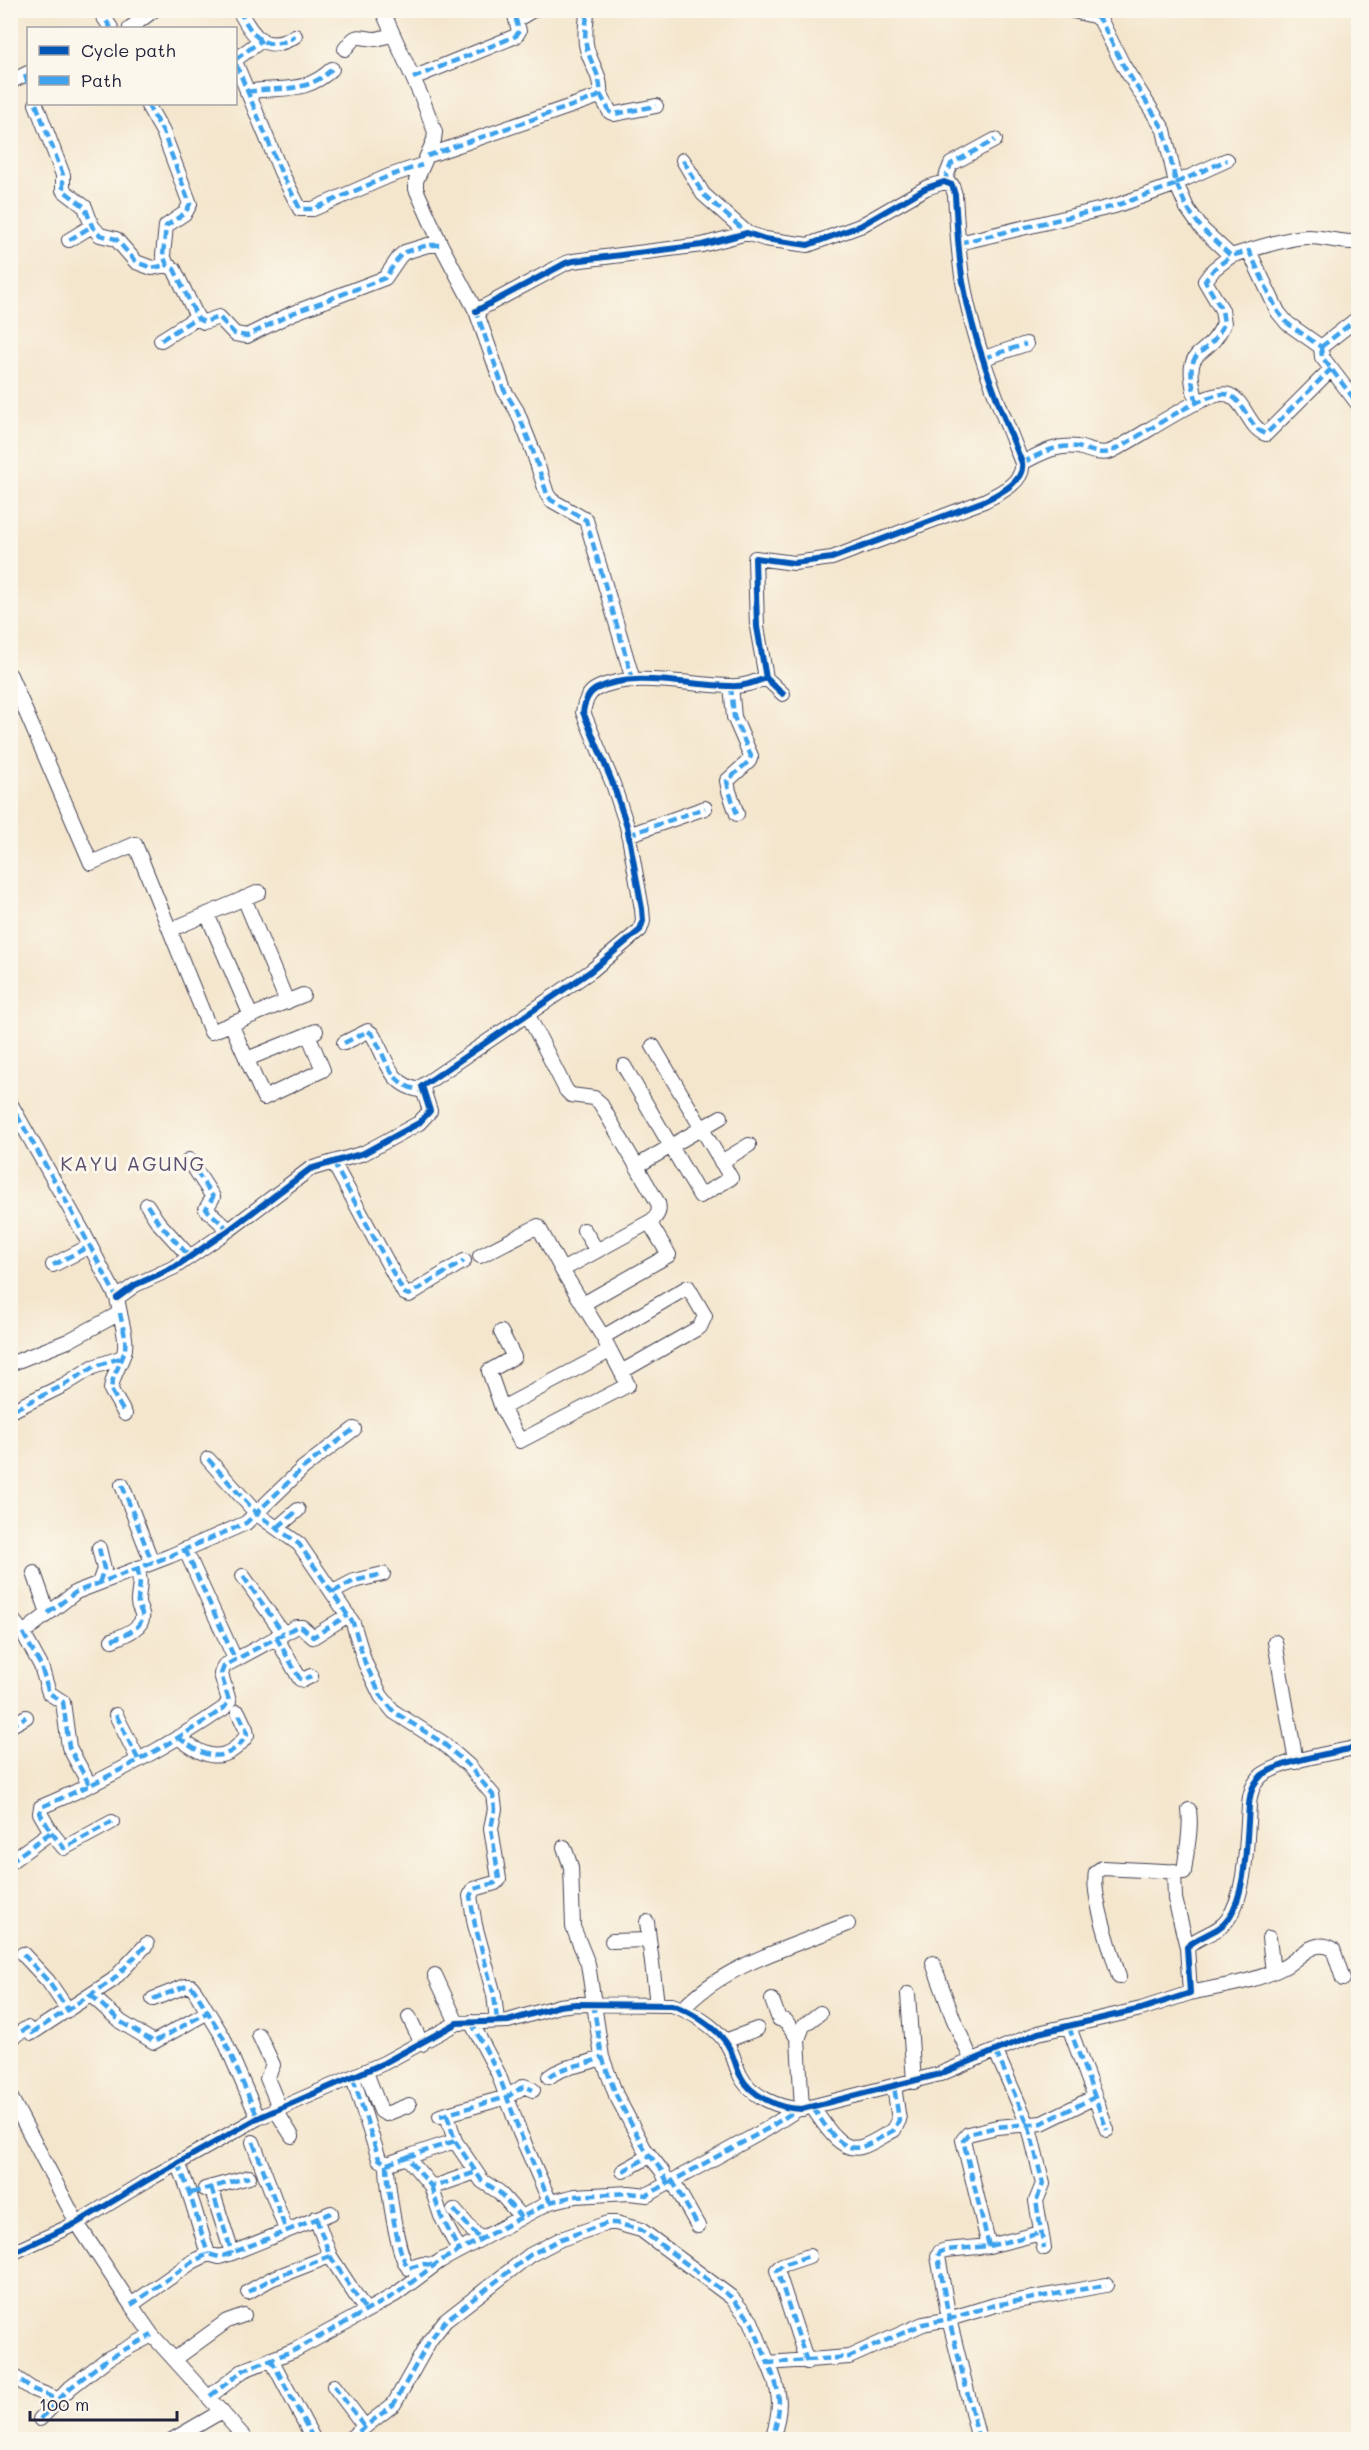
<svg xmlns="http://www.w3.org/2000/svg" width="1369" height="2450" font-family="Mali,sans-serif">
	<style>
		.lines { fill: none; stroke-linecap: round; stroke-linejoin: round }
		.minor-casing { stroke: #423f51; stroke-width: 16 }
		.minor { stroke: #fff; stroke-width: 14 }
		.quiet { stroke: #3ea2ec; stroke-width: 4.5; stroke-dasharray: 9 4.5; stroke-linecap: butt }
		.cycleway-casing { stroke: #fbf7ec; stroke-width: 10 }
		.cycleway { stroke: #0057b8; stroke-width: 6 }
		.labels { text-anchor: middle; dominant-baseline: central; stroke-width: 6; stroke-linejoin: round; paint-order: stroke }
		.quarter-label { font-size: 20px; letter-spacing: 1.5px; fill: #5c5070; stroke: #fbf7ec }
	</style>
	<rect width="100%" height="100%" fill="#fbf7ec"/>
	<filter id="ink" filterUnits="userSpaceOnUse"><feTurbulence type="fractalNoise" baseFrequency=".0167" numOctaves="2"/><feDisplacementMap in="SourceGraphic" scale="12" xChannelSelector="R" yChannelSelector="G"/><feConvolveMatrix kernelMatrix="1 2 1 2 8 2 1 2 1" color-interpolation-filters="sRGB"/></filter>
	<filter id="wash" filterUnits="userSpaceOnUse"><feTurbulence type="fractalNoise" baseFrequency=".008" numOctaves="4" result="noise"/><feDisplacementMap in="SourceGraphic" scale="24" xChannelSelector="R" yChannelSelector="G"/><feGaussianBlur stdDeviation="1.35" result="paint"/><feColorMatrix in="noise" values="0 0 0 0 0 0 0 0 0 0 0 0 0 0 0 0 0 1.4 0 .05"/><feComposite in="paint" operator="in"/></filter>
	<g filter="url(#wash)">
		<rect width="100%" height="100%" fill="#f4e6cd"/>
	</g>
	<g filter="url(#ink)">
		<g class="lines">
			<defs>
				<path id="minor" d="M99 10 111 28
					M239 10C252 36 266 55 295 36
					M382 10 422 98 435 132 434 140 416 181V189L441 245 476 311 504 390 517 411 533 451 547 494 551 500 586 520 633 680
					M1069 10 1094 16 1101 21 1123 65 1164 130 1176 183 1187 208 1202 229 1231 256C1250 250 1289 237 1308 237 1325 237 1341 243 1358 242
					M130 28 154 10
					M345 49C357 33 357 37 374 39 380 39 387 36 393 34
					M236 59 262 40
					M236 64 281 172 300 209H313L389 176 422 165
					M413 78 516 36 519 31 516 20 533 10
					M10 82 28 73
					M247 92C280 86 305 95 332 69
					M600 94 610 112 615 114 656 106
					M36 104 63 175V190L85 207 92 226 100 235 116 239 136 262 152 268 167 265
					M147 104 163 132 190 204 185 213 166 226 163 255 167 265 174 269 198 319 204 322 219 317 235 334 247 336 293 313 385 278 400 256 405 252 428 245H441
					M427 156 597 97 600 94C602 76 591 65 587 49 583 35 587 24 587 10
					M683 160 703 194 747 233
					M944 182 951 164 995 140
					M1176 183 1227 160
					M69 240 92 226
					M959 243 1115 206 1177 184
					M1249 251 1278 312 1287 323 1321 347
					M476 311 566 263 573 261 702 245 747 233 765 239 808 245 860 226 926 188 944 182 952 185 955 195C957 224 958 254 963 282 974 345 999 405 1022 463 1025 482 998 494 984 501L832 558 794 563 755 558 757 627 766 678
					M161 340 196 318
					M1321 347 1322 357 1358 404
					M1321 347 1358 318
					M984 358 1026 344
					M1197 403C1180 340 1206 365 1224 323L1222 310 1205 281 1214 269 1231 256
					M1022 463C1040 454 1056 444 1077 447 1088 449 1097 455 1109 452 1133 443 1208 386 1229 395 1245 401 1249 429 1266 434L1331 369
					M10 675 91 863 135 844 211 1032 303 995
					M731 686 734 717 751 756 749 761 727 781 729 791 737 814
					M628 835 705 808
					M244 898 287 1002
					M207 914 251 1016
					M170 930 259 892
					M231 1024 264 1098 323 1070 308 1034
					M344 1043 368 1031 372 1034C389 1061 387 1084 422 1091
					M247 1059 316 1031
					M624 1066 700 1196 731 1178 653 1046
					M10 1103 83 1232 117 1298 120 1313 68 1341 10 1364
					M189 1160 213 1197 206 1209 229 1230
					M333 1162 404 1293 409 1295 412 1293 464 1261
					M721 1162 749 1145
					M637 1166 721 1117
					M147 1205 158 1222 189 1256
					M584 1230 597 1251
					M480 1256 538 1226 562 1270 653 1220C658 1214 660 1211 658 1203L600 1103 594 1098 571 1095 566 1090 528 1015
					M53 1265 90 1246
					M117 1298 135 1285 175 1267 229 1230 310 1169 364 1153 419 1123 430 1111 422 1086 591 971 640 930 643 921 642 909 627 826 613 784 583 712C584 704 588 693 596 689 632 670 691 686 730 686 743 687 755 682 766 678L783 694
					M583 1304 669 1255 649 1222
					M120 1313C122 1325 128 1341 124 1353 120 1366 112 1375 111 1390L125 1414
					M501 1332 514 1357 489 1371 502 1408 520 1441 628 1385 603 1337 562 1270
					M603 1337 688 1287 705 1316 700 1327 621 1372
					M502 1408 610 1351
					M15 1409 64 1385 93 1367 120 1358
					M208 1459 257 1514 299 1544 353 1623 365 1663 381 1696 394 1712 443 1743 469 1766 493 1795 495 1809 491 1828 499 1879 495 1883 474 1889 470 1896 475 1925 494 1995 497 2020
					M122 1485 152 1562
					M278 1527 298 1510
					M185 1549 235 1659
					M34 1573 48 1613
					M243 1576 283 1633
					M99 1583 104 1569 99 1548
					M333 1592 354 1581 383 1574
					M10 1616 23 1633 41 1666 49 1693 63 1702 69 1747 89 1784
					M23 1633 76 1592 170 1556 246 1523 303 1468 354 1429
					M276 1637 300 1679 303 1680 311 1676
					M112 1640C122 1636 145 1628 142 1614 141 1609 137 1606 138 1600 139 1586 142 1583 137 1568
					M1275 1642 1296 1762
					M116 1715 138 1759
					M10 1726 26 1717
					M178 1737C203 1757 225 1767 247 1735L246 1729 238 1712
					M51 1832 64 1848 112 1822
					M564 1847 571 1867 573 1927 588 1964 602 2057 616 2095 644 2148 662 2171 668 2184
					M10 1862 51 1832 40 1813 41 1807C101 1782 171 1745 224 1708L229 1701 221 1674 224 1666 296 1627H302L313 1637 348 1615
					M1174 1871 1175 1899 1187 1947
					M647 1922 657 2004
					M1269 1938 1273 1972
					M612 1941 649 1940
					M23 1954 48 1981 68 2010
					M933 1963 953 2018 972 2061
					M435 1975 457 2023
					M1119 1977C1112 1951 1091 1896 1096 1872L1102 1868 1184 1872C1186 1852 1192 1830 1189 1810
					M1190 1993C1221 1986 1256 1982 1284 1967 1298 1960 1313 1937 1333 1949L1343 1979
					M908 1994 914 2082
					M91 1995 121 2022 154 2042 208 2012
					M153 1999 186 1986H191L195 1991 223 2037 258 2118
					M772 2000 779 2019 786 2021 798 2039 802 2109
					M683 2009C722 1965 794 1946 848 1924
					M409 2017 422 2044
					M471 2022 498 2073 520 2133 550 2202
					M1069 2027 1107 2130
					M259 2035 273 2065 267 2078 279 2107
					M10 2039 27 2028 32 2033 113 1980 147 1944
					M798 2039 803 2026 820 2013
					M725 2041 757 2029
					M996 2052 1029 2127 1039 2168 1043 2184 1036 2201 1044 2248
					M366 2072 381 2111 386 2114 409 2105
					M549 2077C565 2064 584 2067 602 2057
					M353 2078 379 2159 387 2164C387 2182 397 2258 409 2268L423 2264 434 2265
					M10 2096 77 2223 131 2305 152 2335 247 2440
					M813 2108C823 2122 840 2153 861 2147 872 2144 884 2135 894 2130L899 2120 894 2086
					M275 2109 292 2136
					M447 2115 455 2141 482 2181 499 2192 521 2217
					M440 2116 507 2097 524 2086 533 2090
					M253 2142 286 2230
					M407 2157 455 2141
					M178 2163C191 2193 198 2223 208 2254
					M387 2164 407 2157 431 2186 439 2185 476 2172
					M623 2171 650 2156
					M672 2180 698 2226
					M431 2186 441 2216 459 2250
					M211 2187 232 2253
					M205 2189 249 2177
					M454 2210 480 2239
					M316 2218 330 2256 366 2311
					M989 2246 963 2140 968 2134 997 2127 1042 2123 1093 2098
					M10 2254 77 2223 146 2181 258 2118 384 2063 457 2023 508 2021 559 2006 576 2004 672 2005C690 2011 714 2026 725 2041 733 2051 735 2065 740 2075 750 2096 780 2109 802 2109L940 2074 1038 2033 1141 2009 1190 1993 1187 1947C1199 1935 1219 1933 1228 1919 1245 1895 1246 1851 1248 1822 1249 1811 1248 1799 1252 1790 1253 1784 1258 1779 1262 1775 1287 1759 1330 1754 1358 1747
					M248 2292 271 2279 330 2256
					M131 2305 192 2262 208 2254 219 2257 232 2253 331 2213
					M175 2359 227 2321 244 2315
					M271 2359 314 2440
					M807 2362 777 2270 782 2265 809 2256
					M10 2374 32 2389 57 2399
					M334 2386 365 2427
					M210 2396 244 2370 295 2350 352 2319 396 2294 440 2261 550 2202 575 2196 629 2193 647 2195 767 2129 798 2109
					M40 2419 70 2388 107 2359 152 2335
					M172 2440 222 2411
					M348 2440 394 2404 430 2340 445 2321 530 2255 561 2239 608 2223H616L641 2230 731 2297 751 2321 768 2363
					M767 2440 773 2436C782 2406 781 2392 768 2363L849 2357 923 2324 949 2319 995 2305 1106 2285
					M979 2440 949 2319 938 2256 940 2252 946 2250 989 2246 1041 2233"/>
			</defs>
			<use href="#minor" class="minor-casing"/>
			<use href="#minor" class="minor"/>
			<path class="quiet" d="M99 10 111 28
				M239 10C252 36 266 55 295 36
				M1069 10 1094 16 1101 21 1123 65 1164 130 1176 183 1187 208 1202 229 1231 256 1249 251 1278 312 1287 323 1321 347
				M236 59 262 40
				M236 64 281 172 300 209H313L389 176 422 165
				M25 75 28 84
				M413 78 516 36 519 31 516 20 533 10
				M247 92C280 86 305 95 332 69
				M600 94 610 112 615 114 656 106
				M36 104 63 175V190L85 207 92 226 100 235 116 239 136 262 152 268 167 265
				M147 104 163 132 190 204 185 213 166 226 163 255 167 265 174 269 198 319 204 322 219 317 235 334 247 336 293 313 385 278 400 256 405 252 428 245H441
				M427 156 597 97 600 94C602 76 591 65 587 49 583 35 587 24 587 10
				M683 160 703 194 747 233
				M944 182 951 164 995 140
				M1176 183 1227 160
				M69 240 92 226
				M959 243 1115 206 1177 184
				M478 310 476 311 504 390 517 411 533 451 547 494 551 500 586 520 633 680
				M161 340 196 318
				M1321 347 1322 357 1358 404
				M1321 347 1358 318
				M984 358 1026 344
				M1197 403C1180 340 1206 365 1224 323L1222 310 1205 281 1214 269 1231 256
				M1022 463C1040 454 1056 444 1077 447 1088 449 1097 455 1109 452 1133 443 1208 386 1229 395 1245 401 1249 429 1266 434L1331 369
				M731 686 734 717 751 756 749 761 727 781 729 791 737 814
				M628 835 705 808
				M344 1043 368 1031 372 1034C389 1061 387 1084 422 1091
				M10 1103 71 1210 117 1298
				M189 1160 213 1197 206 1209 229 1230
				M333 1162 404 1293 409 1295 412 1293 464 1261
				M147 1205 158 1222 189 1256
				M53 1265 90 1246
				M120 1313C122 1325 128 1341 124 1353 120 1366 112 1375 111 1390L125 1414
				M15 1409 64 1385 93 1367 120 1358
				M208 1459 257 1514 299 1544 353 1623 365 1663 381 1696 394 1712 443 1743 469 1766 493 1795 495 1809 491 1828 499 1879 495 1883 474 1889 470 1896 475 1925 494 1995 497 2020
				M122 1485 152 1562
				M278 1527 298 1510
				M185 1549 235 1659
				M243 1576 283 1633
				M99 1583 104 1569 99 1548
				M333 1592 354 1581 383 1574
				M48 1613 76 1592 170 1556 246 1523 303 1468 354 1429
				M23 1633 41 1666 49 1693 63 1702 69 1747 89 1784
				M276 1637 300 1679 303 1680 311 1676
				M112 1640C122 1636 145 1628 142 1614 141 1609 137 1606 138 1600 139 1586 142 1583 137 1568
				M116 1715 138 1759
				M10 1726 26 1717
				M178 1737C203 1757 225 1767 247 1735L246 1729 238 1712
				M51 1832 64 1848 112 1822
				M10 1862 51 1832 40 1813 41 1807C101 1782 171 1745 224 1708L229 1701 221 1674 224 1666 296 1627H302L313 1637 348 1615
				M23 1954 48 1981 68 2010
				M91 1995 121 2022 154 2042 208 2012
				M153 1999 186 1986H191L195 1991 223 2037 258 2118
				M593 2003 602 2057 616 2095 644 2148 662 2171 668 2184
				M471 2022 498 2073 520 2133 550 2202
				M1069 2027 1107 2130
				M10 2039 27 2028 32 2033 113 1980 147 1944
				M996 2052 1029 2127 1039 2168 1043 2184 1036 2201 1044 2248
				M549 2077C565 2064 584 2067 602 2057
				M353 2078 379 2159 387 2164C387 2182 397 2258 409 2268L423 2264 434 2265
				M813 2108C823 2122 840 2153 861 2147 872 2144 884 2135 894 2130L899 2120 894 2086
				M447 2115 455 2141 482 2181 499 2192 521 2217
				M440 2116 507 2097 524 2086 533 2090
				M253 2142 286 2230
				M407 2157 455 2141
				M178 2163C191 2193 198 2223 208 2254
				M387 2164 407 2157 431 2186 439 2185 476 2172
				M623 2171 650 2156
				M672 2180 698 2226
				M431 2186 441 2216 459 2250
				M211 2187 232 2253
				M191 2193 249 2177
				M454 2210 480 2239
				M316 2218 330 2256 366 2311
				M989 2246 963 2140 968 2134 997 2127 1042 2123 1093 2098
				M248 2292 271 2279 330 2256
				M131 2305 192 2262 208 2254 219 2257 232 2253 331 2213
				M271 2359 314 2440
				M807 2362 777 2270 782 2265 809 2256
				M10 2374 32 2389 57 2399
				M334 2386 365 2427
				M210 2396 244 2370 295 2350 352 2319 396 2294 440 2261 550 2202 575 2196 629 2193 647 2195 767 2129 798 2109
				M40 2419 70 2388 107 2359 152 2335
				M348 2440 394 2404 430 2340 445 2321 530 2255 561 2239 608 2223H616L641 2230 731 2297 751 2321 768 2363
				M767 2440 773 2436C782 2406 781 2392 768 2363L849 2357 923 2324 949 2319 995 2305 1106 2285
				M979 2440 949 2319 938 2256 940 2252 946 2250 989 2246 1041 2233"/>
			<defs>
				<path id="cycleway" d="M476 311 566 263 573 261 702 245 747 233 765 239 808 245 860 226 926 188 944 182 952 185 955 195C957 224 958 254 963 282 974 345 999 405 1022 463 1025 482 998 494 984 501L832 558 794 563 755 558 757 627 766 678
					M117 1298 135 1285 175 1267 229 1230 310 1169 364 1153 419 1123 430 1111 422 1086 591 971 640 930 643 921 642 909 627 826 613 784 583 712C584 704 588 693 596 689 632 670 691 686 730 686 743 687 755 682 766 678L783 694
					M10 2254 77 2223 146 2181 258 2118 384 2063 457 2023 508 2021 559 2006 576 2004 672 2005C690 2011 714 2026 725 2041 733 2051 735 2065 740 2075 750 2096 780 2109 802 2109L940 2074 1038 2033 1141 2009 1190 1993 1187 1947C1199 1935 1219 1933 1228 1919 1245 1895 1246 1851 1248 1822 1249 1811 1248 1799 1252 1790 1253 1784 1258 1779 1262 1775 1287 1759 1330 1754 1358 1747"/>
			</defs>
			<use href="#cycleway" class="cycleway-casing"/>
			<use href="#cycleway" class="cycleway"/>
		</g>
	</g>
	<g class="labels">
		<g class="quarter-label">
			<text x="133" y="1163">KAYU AGUNG</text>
		</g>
	</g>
	<rect width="1369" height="2450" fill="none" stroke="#fbf7ec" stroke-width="36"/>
	<rect x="27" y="27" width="210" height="78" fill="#fbf7ec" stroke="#a4a2a5" stroke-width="1.5"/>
	<rect x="39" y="46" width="30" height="9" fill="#0057b8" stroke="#a4a2a5" stroke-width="1.5"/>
	<text x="81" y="57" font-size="18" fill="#22223b">Cycle path</text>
	<rect x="39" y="76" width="30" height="9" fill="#3ea2ec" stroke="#a4a2a5" stroke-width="1.5"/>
	<text x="81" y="87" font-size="18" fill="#22223b">Path</text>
	<path d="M30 2411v9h147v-9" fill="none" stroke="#22223b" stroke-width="3"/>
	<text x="39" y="2411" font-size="18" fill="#22223b" stroke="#fbf7ec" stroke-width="4.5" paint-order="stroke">100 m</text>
</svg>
